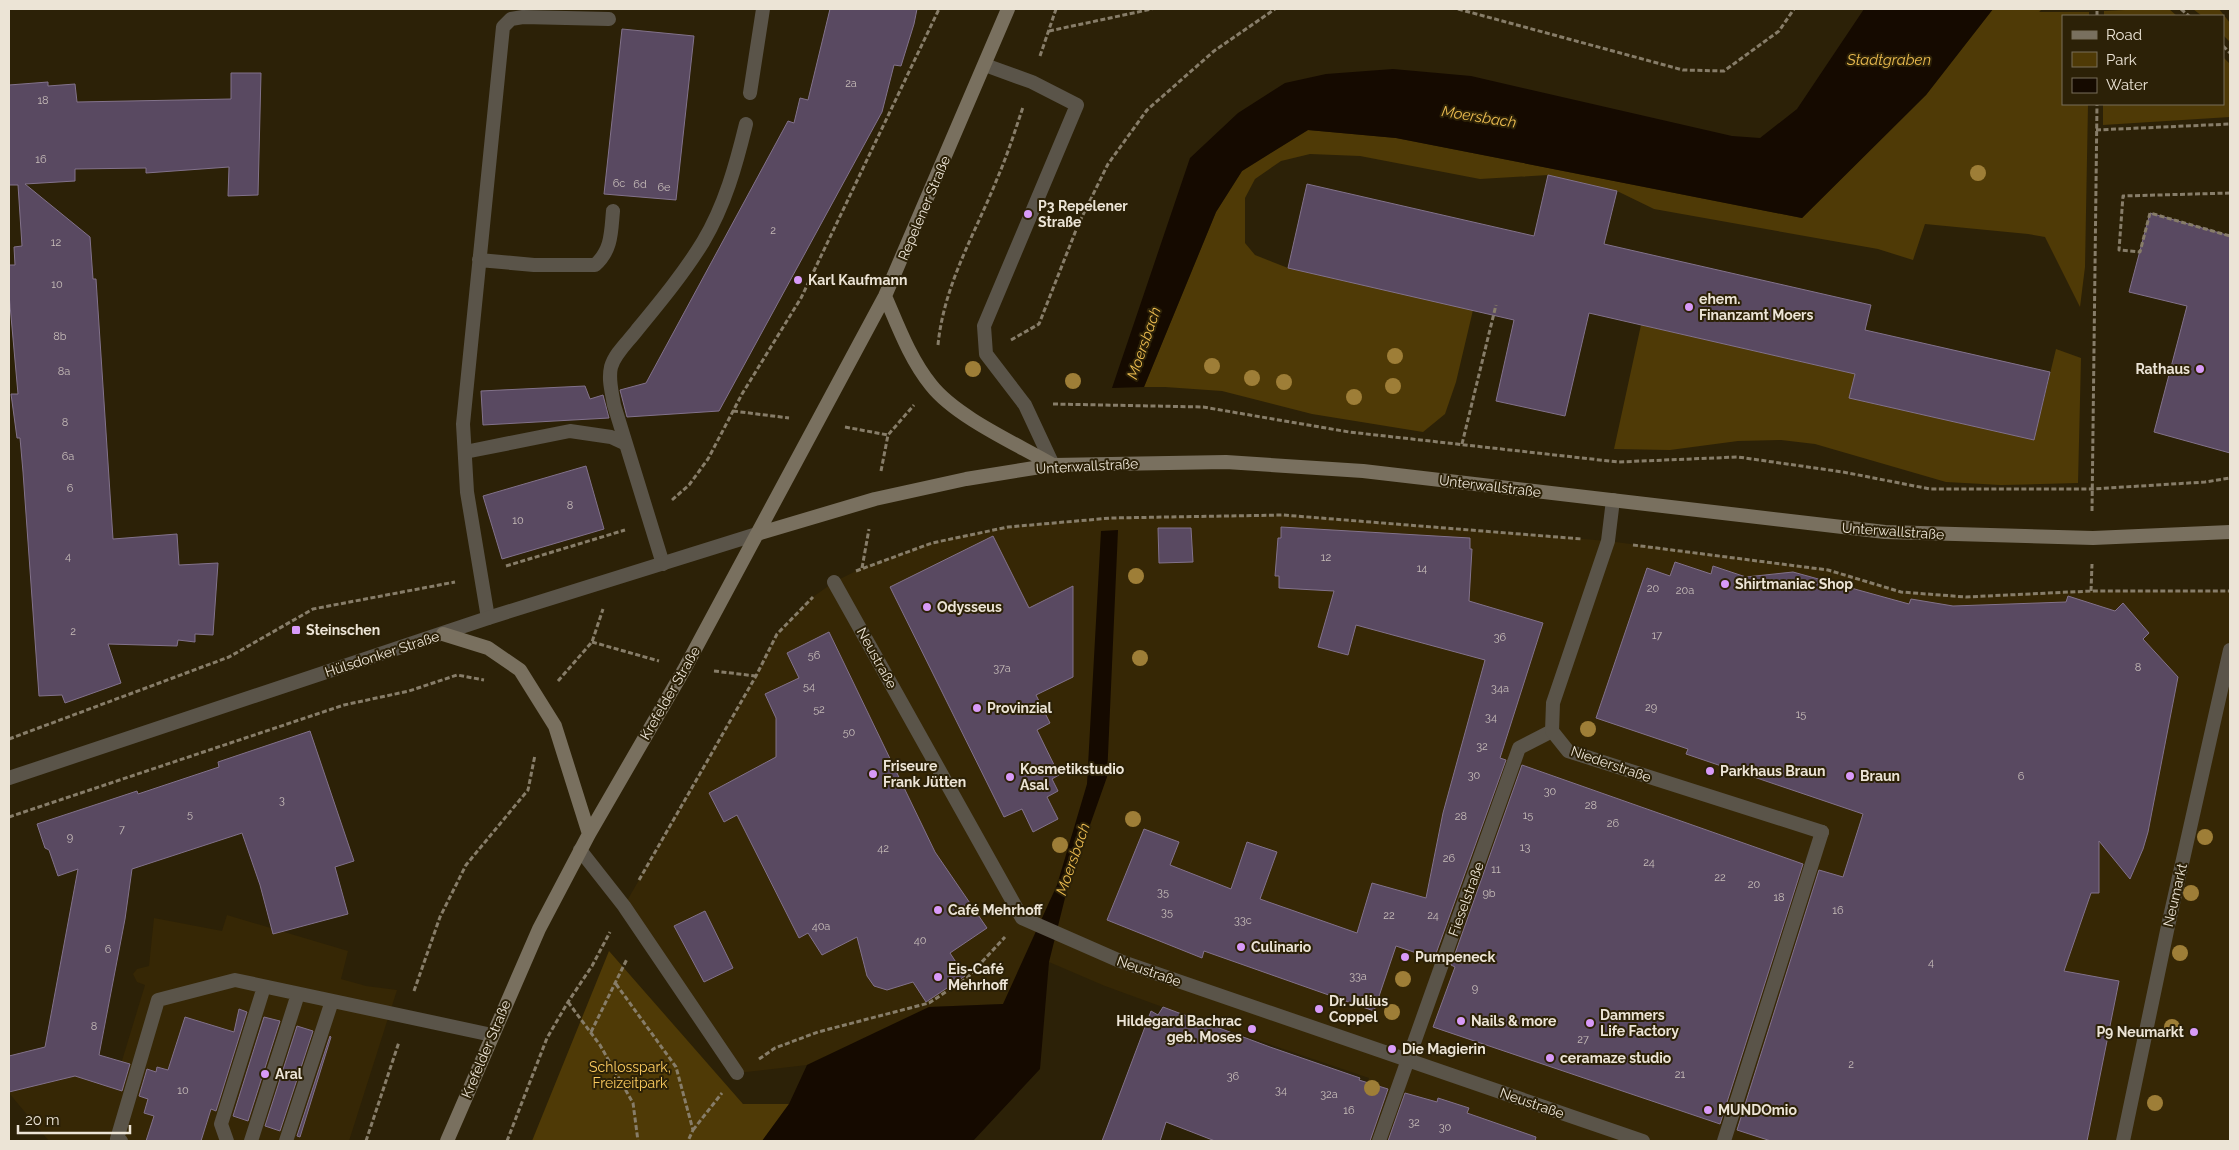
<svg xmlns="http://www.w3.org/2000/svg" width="2239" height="1150" font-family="Raleway,sans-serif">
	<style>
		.built { fill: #362705 }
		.green { fill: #4f3a06 }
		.water { fill: #150a00 }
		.building { fill: #594961; stroke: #82728b }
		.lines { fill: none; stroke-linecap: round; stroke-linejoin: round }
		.path { stroke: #877d69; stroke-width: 3; stroke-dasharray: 5 2.5; stroke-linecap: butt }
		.service { stroke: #5a5449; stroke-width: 14 }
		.pedestrian { stroke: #5a5449; stroke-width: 14 }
		.minor { stroke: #5a5449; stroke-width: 14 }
		.tertiary { stroke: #5a5449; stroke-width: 14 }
		.secondary { stroke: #79705f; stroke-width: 14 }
		.tree { fill: #9e7e37 }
		.poi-dot { fill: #d89af8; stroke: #2c2107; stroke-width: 2 }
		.labels { text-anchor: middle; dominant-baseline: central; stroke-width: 4; stroke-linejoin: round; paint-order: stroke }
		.number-label { font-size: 11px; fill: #c7bdb9 }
		.poi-label { font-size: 14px; font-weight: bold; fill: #ece4d6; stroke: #2c2107; text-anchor: start }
		.street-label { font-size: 14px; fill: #ece4d6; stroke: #2c2107 }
		.park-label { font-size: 14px; fill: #fbcb5f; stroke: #2c2107 }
		.water-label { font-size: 15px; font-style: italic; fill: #ecbc50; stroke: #2c2107 }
	</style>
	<rect width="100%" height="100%" fill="#2c2107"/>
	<path class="built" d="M1283 515 1608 541 1828 570 1901 592 1966 597 2091 591H2230V1141H1368L1354 1130 1369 1078 1201 1021 1105 986 1049 962 1003 1004 929 1007 807 1065 737 1073 624 906 756 676 777 634 810 599 834 582 862 568 932 543 1008 527 1111 518Z
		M227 915 348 951 341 979 366 986 397 990 349 1141H49L9 1093V1087L73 1074 114 1087 145 985 137 982 133 974 137 969 149 966 154 918 222 931Z"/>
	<path class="green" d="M1993 9H2042L2039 12H2089V16H2063V104H2088L2085 267 2080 307 2045 237 2028 234 1925 224 1913 260 1878 249 1654 209 1617 191 1548 175 1480 179 1360 156 1310 154 1281 161 1255 179 1245 198V243L1255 255 1288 268 1473 310 1456 382 1445 414 1423 432 1312 414 1222 391 1165 387H1144L1216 212 1242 171 1308 130 1396 138 1802 218 1926 95Z
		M2145 9H2169L2177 16H2104V11Z
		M2193 9H2219L2230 23V42L2223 35V16H2202Z
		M2223 57 2230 64V117L2103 125V104H2223Z
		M1641 325 1855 374 1850 398 2034 440 2056 349 2081 358 2078 483 2001 485 1946 482 1815 444 1781 440 1738 441 1670 450 1614 449Z
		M609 951 743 1104H789L762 1141H532Z"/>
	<path class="water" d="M1864 9H1993L1926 95 1802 218 1396 138 1308 130 1242 171 1216 212 1144 387 1112 388 1190 158 1238 113 1285 83 1326 74 1393 69 1471 76 1732 136 1760 138 1797 109Z
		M1118 530 1107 777 1067 890 1049 962 1040 1069 973 1141H762L789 1104 807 1065 929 1007 1003 1004 1057 885 1087 784 1101 531Z"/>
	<path class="building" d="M830 9H917L914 24 901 66 894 65 882 112 719 411 627 417 620 390 646 383 788 121 794 123 800 98 808 100Z
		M622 29 694 36 676 200 604 194Z
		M231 73H261L258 195 228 196 229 167 146 173V168L75 169V181L25 184 90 237 93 279H96L113 539 177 534 179 565 218 563 213 635 195 634V642L178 640 177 646 108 644 121 683 65 703 62 695 39 696 23 472 20 438H17L11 394H18L9 294V265H15L14 247 22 246 18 185H9V85L48 82V86L75 84 77 102 231 99Z
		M1548 175 1617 191 1604 244 1871 305 1865 330 2050 372 2034 440 1849 398 1855 374 1589 313 1565 416 1496 401 1514 320 1288 268 1307 184 1534 236Z
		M2150 213 2230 236V453L2154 432 2187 306 2129 292Z
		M585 386 590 399 603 395 609 418 483 425 481 391Z
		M586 466 604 529 502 559 483 496Z
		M1281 527 1470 538V549H1472L1469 601 1543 623 1500 758 1506 760 1434 959 1396 946 1374 1011 1204 951 1202 958 1107 920 1144 829 1179 842 1170 865 1231 889 1247 842 1277 852 1260 899 1357 933 1372 883 1426 898 1443 813 1485 660 1356 625 1348 655 1318 647 1334 591 1279 588V576H1275L1278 538H1281Z
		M1158 528H1191L1193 562 1159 563Z
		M993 536 1029 608 1073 586V677L1036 695 1050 723 1037 730 1059 775 1052 779 1058 791 1047 797 1058 819 1033 832 1022 809 1004 817 890 587Z
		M1675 562 1711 574 1713 566 1746 577 1793 572 1909 604 1911 599 1953 606 2066 602 2068 596 2115 611 2123 603 2149 633 2143 639 2178 677 2148 832 2143 849 2130 879 2099 841V893H2091L2064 971 2119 981 2087 1141H1771L1737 1130 1819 870 1843 877 1863 814 1686 754 1688 749 1596 718 1647 568 1670 576Z
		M829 632 935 852 987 928 950 953 965 976 926 1002 913 982 887 990 874 986 867 976 857 937 822 955 808 933 799 938 737 815 724 822 709 793 776 757V718L765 694 799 678 787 653Z
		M310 731 354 861 335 867 348 914 273 934 260 885 242 833 132 869 125 919 99 1055 130 1064 122 1091 75 1076 9 1092V1056L45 1047 78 869 58 876 49 850 45 848 37 824 137 791 138 794 219 767 218 762Z
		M1522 765 1803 864 1720 1124 1433 1027 1455 967 1451 965Z
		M705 911 733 968 704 982 674 926Z
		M1163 1007 1270 1047 1360 1078 1359 1080 1388 1089 1370 1141H1215L1166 1122 1160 1141H1102L1151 1011 1158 1015Z
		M239 1009 247 1012 216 1111 211 1109 201 1141H146L154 1116 144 1113 148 1099 139 1096 147 1069 156 1072 157 1067 168 1070 185 1017 234 1032Z
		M264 1017 280 1021 248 1121 233 1116Z
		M297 1026 313 1031 280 1131 265 1126Z
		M330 1036 331 1037 300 1137 297 1136Z
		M1405 1093 1437 1102 1438 1098 1469 1108 1467 1113 1536 1137 1535 1141H1388Z"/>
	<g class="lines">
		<path class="path" d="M1458 9 1683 70 1724 71 1779 31 1794 9
			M2181 9 2189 16
			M2097 16V9
			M1049 31 1152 9
			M2223 46 2230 53
			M1040 56 1056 9
			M2096 130 2230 124
			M2230 193 2123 196 2119 250 2140 252 2150 213 2230 236
			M1011 340 1039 324 1078 225 1108 164 1147 110 1214 51 1275 9
			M938 345C944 284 975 234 997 179 1007 156 1015 131 1023 107
			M1053 404 1203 407 1349 432 1618 462 1738 457 1843 472 1930 489H2092L2205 482 2230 478
			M733 411 789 418
			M845 427 888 435
			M1462 444 1496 305
			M881 471 888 435 914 405
			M672 500 689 485 708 459 742 394 801 298 939 9
			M2092 511 2097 104
			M1633 545 1828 570 1901 592 1966 597 2091 591H2230
			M506 566 625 530
			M862 568 869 529
			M856 571 932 543 1008 527 1111 518 1283 515 1582 539
			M2091 591 2092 564
			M592 642 659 661
			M714 671 756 676
			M558 681 592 642 603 609
			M9 739 229 657 313 609 455 582
			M9 817 344 705 409 691 457 675 484 680
			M639 880 756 676 777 634 813 597
			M616 984 676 1067 693 1130 688 1141
			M414 991 440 917 466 865 528 790 535 755
			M568 1002 600 1045 633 1103 638 1141
			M591 1032 627 959
			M759 1059 775 1048 818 1032 929 1003 967 978 1005 937
			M693 1130 722 1093
			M366 1141 399 1042
			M507 1141 547 1038 568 1002 592 966 610 932"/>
		<path class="service" d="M985 65 1032 82 1077 105 984 326 986 354 1025 405 1053 465
			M750 93 763 9
			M479 260 534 265H595C612 250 611 232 613 211
			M465 452 570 431 611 437 626 444
			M663 564 614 405C612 392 608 380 611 367 615 353 628 342 637 330 660 302 684 273 703 242 725 205 736 165 746 124
			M488 618 467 492 463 424 503 27 511 19 523 17 609 19
			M580 850 624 906 737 1073
			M121 1141 117 1139 158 1000 235 980 492 1035
			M227 1141 221 1124 264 987
			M251 1141 298 994
			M286 1141 332 1001"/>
		<path class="pedestrian" d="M834 582 1022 918 1120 961 1643 1141
			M1379 1141 1519 748 1552 731
			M1724 1141 1822 832"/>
		<path class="minor" d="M1613 500 1608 541 1553 703 1552 731 1568 751 1822 832
			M2123 1141 2168 926 2230 650"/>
		<path class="tertiary" d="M9 778 488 618 757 534"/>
		<path class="secondary" d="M885 296C898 326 910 359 931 385 956 417 1017 444 1053 465
			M757 534 875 499 966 479 1053 465 1226 462 1363 471 1885 532 2093 538 2230 532
			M443 634 488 648 520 670 555 726 589 834
			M447 1141 539 929 589 834 685 668 885 296 1008 9"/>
	</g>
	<g class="tree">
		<circle cx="1978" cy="173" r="8"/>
		<circle cx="1395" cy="356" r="8"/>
		<circle cx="1212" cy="366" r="8"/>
		<circle cx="973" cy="369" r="8"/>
		<circle cx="1252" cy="378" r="8"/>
		<circle cx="1073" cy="381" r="8"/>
		<circle cx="1284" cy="382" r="8"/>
		<circle cx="1393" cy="386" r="8"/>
		<circle cx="1354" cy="397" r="8"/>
		<circle cx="1136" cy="576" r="8"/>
		<circle cx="1140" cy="658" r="8"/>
		<circle cx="1588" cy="729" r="8"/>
		<circle cx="1133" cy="819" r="8"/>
		<circle cx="2205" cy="837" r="8"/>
		<circle cx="1060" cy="845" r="8"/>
		<circle cx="2191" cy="893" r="8"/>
		<circle cx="2180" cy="953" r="8"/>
		<circle cx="1403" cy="979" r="8"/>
		<circle cx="1392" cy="1012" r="8"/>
		<circle cx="2172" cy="1027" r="8"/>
		<circle cx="1372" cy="1088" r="8"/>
		<circle cx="2155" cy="1103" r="8"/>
	</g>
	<g class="poi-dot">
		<circle cx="1028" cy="214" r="5"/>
		<circle cx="798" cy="280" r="5"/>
		<circle cx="1689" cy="307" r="5"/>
		<circle cx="2200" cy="369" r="5"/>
		<circle cx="1725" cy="584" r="5"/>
		<circle cx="927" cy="607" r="5"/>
		<rect x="291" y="625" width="10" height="10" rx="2.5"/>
		<circle cx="977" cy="708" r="5"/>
		<circle cx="1710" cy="771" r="5"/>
		<circle cx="873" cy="774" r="5"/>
		<circle cx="1850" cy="776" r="5"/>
		<circle cx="1010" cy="777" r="5"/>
		<circle cx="938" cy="910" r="5"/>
		<circle cx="1241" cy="947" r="5"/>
		<circle cx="1405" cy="957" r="5"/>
		<circle cx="938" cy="977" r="5"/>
		<circle cx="1319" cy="1009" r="5"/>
		<circle cx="1461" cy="1021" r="5"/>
		<circle cx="1590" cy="1023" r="5"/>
		<circle cx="1252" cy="1029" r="5"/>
		<circle cx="2194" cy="1032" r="5"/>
		<circle cx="1392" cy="1049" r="5"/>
		<circle cx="1550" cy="1058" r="5"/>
		<circle cx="265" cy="1074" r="5"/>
		<circle cx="1708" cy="1110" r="5"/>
	</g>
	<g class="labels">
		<g class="number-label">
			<text x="851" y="83">2a</text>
			<text x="43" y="100">18</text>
			<text x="41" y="159">16</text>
			<text x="619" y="183">6c</text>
			<text x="640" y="184">6d</text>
			<text x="664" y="187">6e</text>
			<text x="773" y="230">2</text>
			<text x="56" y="242">12</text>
			<text x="57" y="284">10</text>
			<text x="60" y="336">8b</text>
			<text x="64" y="371">8a</text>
			<text x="65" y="422">8</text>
			<text x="68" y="456">6a</text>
			<text x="70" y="488">6</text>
			<text x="570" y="505">8</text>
			<text x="518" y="520">10</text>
			<text x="68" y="556">4</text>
			<text x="1326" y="557">12</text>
			<text x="1422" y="568">14</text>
			<text x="1653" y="588">20</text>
			<text x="1685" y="590">20a</text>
			<text x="73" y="631">2</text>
			<text x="1657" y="635">17</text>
			<text x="1500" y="637">36</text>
			<text x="814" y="655">56</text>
			<text x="2138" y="667">8</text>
			<text x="1002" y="668">37a</text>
			<text x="809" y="686">54</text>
			<text x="1500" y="688">34a</text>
			<text x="1651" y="707">29</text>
			<text x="819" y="709">52</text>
			<text x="1801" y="714">15</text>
			<text x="1491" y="717">34</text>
			<text x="849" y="732">50</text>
			<text x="1482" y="746">32</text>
			<text x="1474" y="775">30</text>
			<text x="2021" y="776">6</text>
			<text x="1550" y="791">30</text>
			<text x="282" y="800">3</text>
			<text x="1591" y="805">28</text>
			<text x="190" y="814">5</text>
			<text x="1528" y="815">15</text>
			<text x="1461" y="816">28</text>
			<text x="1613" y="823">26</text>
			<text x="122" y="829">7</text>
			<text x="70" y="837">9</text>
			<text x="1525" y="847">13</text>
			<text x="883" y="848">42</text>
			<text x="1449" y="858">26</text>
			<text x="1649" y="862">24</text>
			<text x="1496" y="869">11</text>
			<text x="1720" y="877">22</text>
			<text x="1754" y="884">20</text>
			<text x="1163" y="892">35</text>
			<text x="1489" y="893">9b</text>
			<text x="1779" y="897">18</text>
			<text x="1838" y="910">16</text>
			<text x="1167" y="912">35</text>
			<text x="1389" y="915">22</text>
			<text x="1433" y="915">24</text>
			<text x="1243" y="920">33c</text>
			<text x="821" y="926">40a</text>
			<text x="920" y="940">40</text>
			<text x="108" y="949">6</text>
			<text x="1931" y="962">4</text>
			<text x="1358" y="976">33a</text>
			<text x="1475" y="988">9</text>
			<text x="94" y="1026">8</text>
			<text x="1583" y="1039">27</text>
			<text x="1851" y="1064">2</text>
			<text x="1680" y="1074">21</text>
			<text x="1233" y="1076">36</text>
			<text x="183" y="1090">10</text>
			<text x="1281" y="1090">34</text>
			<text x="1329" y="1094">32a</text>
			<text x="1349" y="1110">16</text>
			<text x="1414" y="1122">32</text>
			<text x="1445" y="1127">30</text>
		</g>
		<g class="poi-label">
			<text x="1038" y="206">P3 Repelener<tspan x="1038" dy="16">Straße</tspan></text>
			<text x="808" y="280">Karl Kaufmann</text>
			<text x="1699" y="299">ehem.<tspan x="1699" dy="16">Finanzamt Moers</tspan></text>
			<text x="2190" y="369" text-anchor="end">Rathaus</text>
			<text x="1735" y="584">Shirtmaniac Shop</text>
			<text x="937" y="607">Odysseus</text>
			<text x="306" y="630">Steinschen</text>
			<text x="987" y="708">Provinzial</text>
			<text x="883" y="766">Friseure<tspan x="883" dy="16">Frank Jütten</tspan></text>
			<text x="1020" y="769">Kosmetikstudio<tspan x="1020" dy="16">Asal</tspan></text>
			<text x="1720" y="771">Parkhaus Braun</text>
			<text x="1860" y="776">Braun</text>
			<text x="948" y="910">Café Mehrhoff</text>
			<text x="1251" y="947">Culinario</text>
			<text x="1415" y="957">Pumpeneck</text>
			<text x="948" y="969">Eis-Café<tspan x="948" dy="16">Mehrhoff</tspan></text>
			<text x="1329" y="1001">Dr. Julius<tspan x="1329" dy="16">Coppel</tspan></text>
			<text x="1600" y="1015">Dammers<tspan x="1600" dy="16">Life Factory</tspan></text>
			<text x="1242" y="1021" text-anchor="end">Hildegard Bachrac<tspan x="1242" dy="16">geb. Moses</tspan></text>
			<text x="1471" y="1021">Nails &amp; more</text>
			<text x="2184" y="1032" text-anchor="end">P9 Neumarkt</text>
			<text x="1402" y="1049">Die Magierin</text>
			<text x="1560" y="1058">ceramaze studio</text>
			<text x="275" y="1074">Aral</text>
			<text x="1718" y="1110">MUNDOmio</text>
		</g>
		<g class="street-label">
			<text transform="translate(924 208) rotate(-67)">Repelener Straße</text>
			<text transform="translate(1087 466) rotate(-3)">Unterwallstraße</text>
			<text transform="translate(1490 486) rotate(7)">Unterwallstraße</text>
			<text transform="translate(1893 531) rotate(4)">Unterwallstraße</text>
			<text transform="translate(382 654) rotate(-18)">Hülsdonker Straße</text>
			<text transform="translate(877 658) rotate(61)">Neustraße</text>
			<text transform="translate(670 693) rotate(-60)">Krefelder Straße</text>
			<text transform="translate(1611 764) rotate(19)">Niederstraße</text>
			<text transform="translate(2175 895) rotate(-77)">Neumarkt</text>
			<text transform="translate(1466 899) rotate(-70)">Fieselstraße</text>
			<text transform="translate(1149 971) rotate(19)">Neustraße</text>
			<text transform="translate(486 1049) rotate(-67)">Krefelder Straße</text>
			<text transform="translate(1532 1103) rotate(19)">Neustraße</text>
		</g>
		<g class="park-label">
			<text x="630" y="1067">Schlosspark,<tspan x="630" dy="16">Freizeitpark</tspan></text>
		</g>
		<g class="water-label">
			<text x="1889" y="60">Stadtgraben</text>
			<text transform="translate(1479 117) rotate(9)">Moersbach</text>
			<text transform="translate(1144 343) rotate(-71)">Moersbach</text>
			<text transform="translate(1073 859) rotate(-71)">Moersbach</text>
		</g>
	</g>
	<rect width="2239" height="1150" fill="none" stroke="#ece4d6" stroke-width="20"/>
	<rect x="2062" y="15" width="162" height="90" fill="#2c2107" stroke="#796f5a"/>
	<rect x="2072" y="31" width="25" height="8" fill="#79705f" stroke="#796f5a"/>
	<text x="2106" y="40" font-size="15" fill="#ece4d6">Road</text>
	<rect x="2072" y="52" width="25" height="15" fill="#4f3a06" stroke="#796f5a"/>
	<text x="2106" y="65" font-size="15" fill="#ece4d6">Park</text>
	<rect x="2072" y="78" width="25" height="15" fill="#150a00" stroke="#796f5a"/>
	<text x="2106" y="90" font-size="15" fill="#ece4d6">Water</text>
	<path d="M18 1125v8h112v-8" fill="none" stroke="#ece4d6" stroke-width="2.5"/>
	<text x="25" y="1125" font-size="15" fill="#ece4d6" stroke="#2c2107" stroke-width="4" paint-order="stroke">20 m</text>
</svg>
